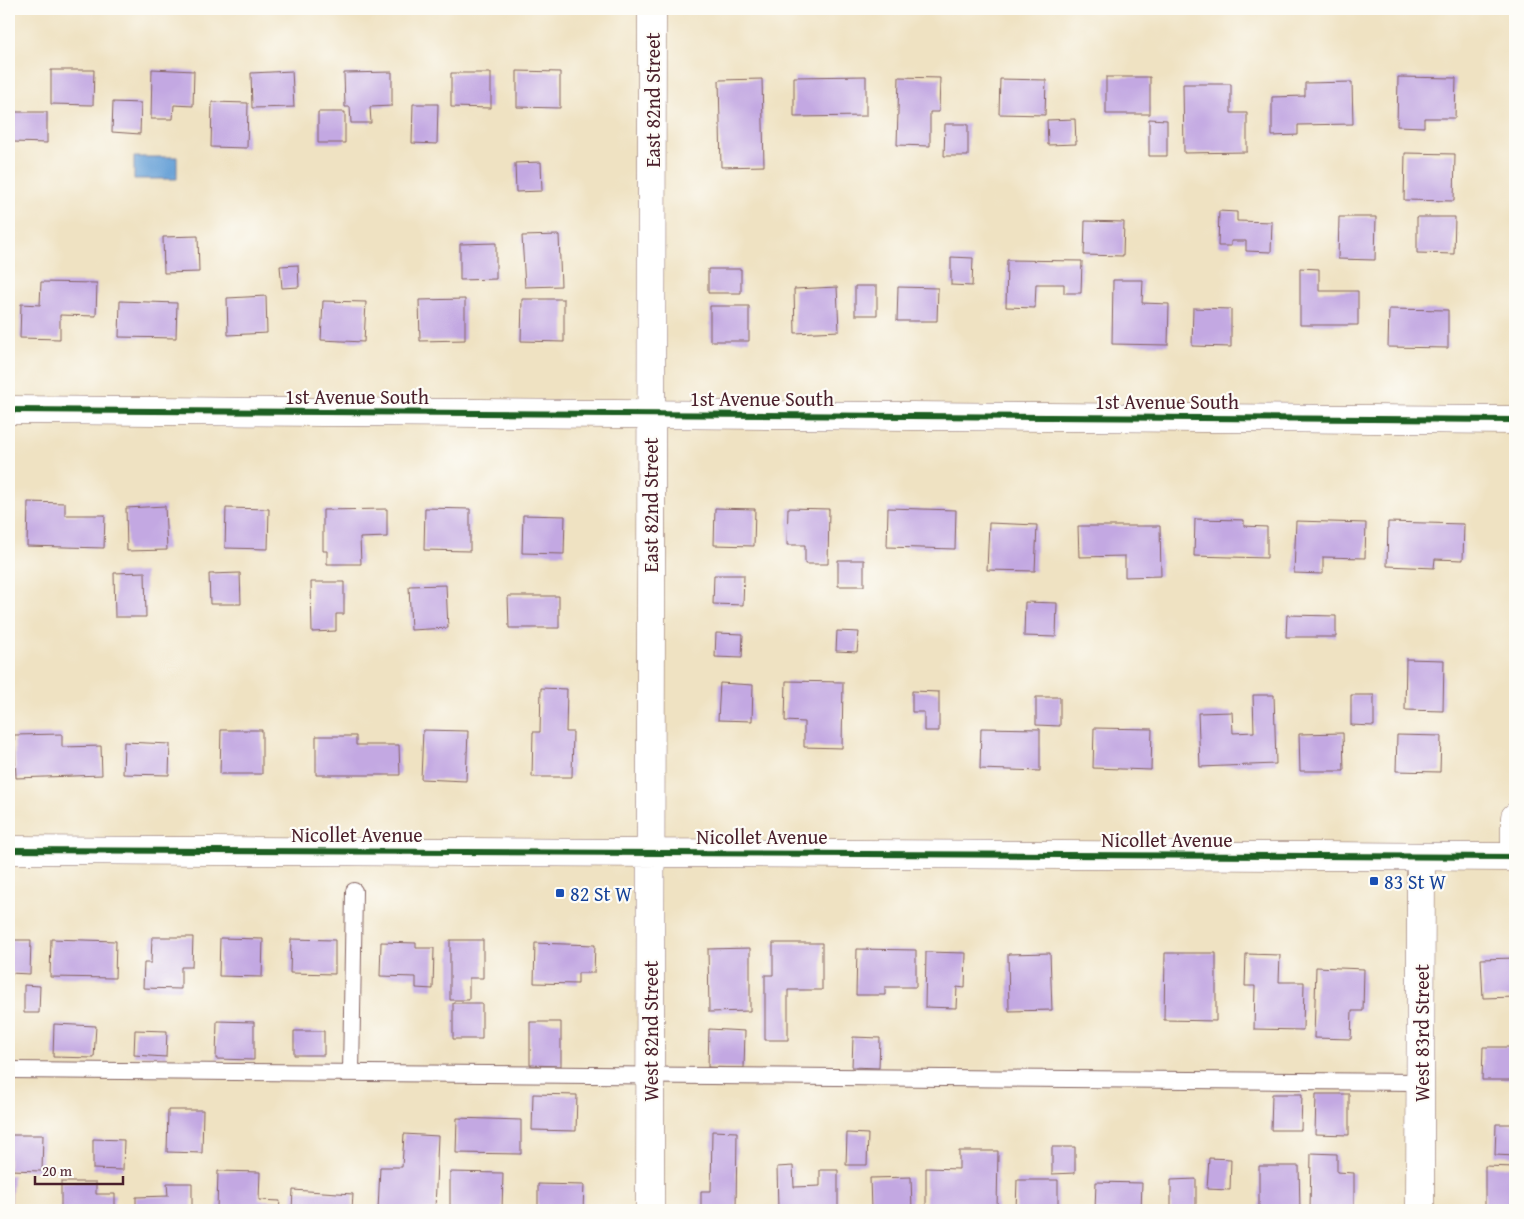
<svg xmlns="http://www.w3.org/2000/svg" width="1524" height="1219" font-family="'Gentium Book Plus',serif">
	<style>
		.water { fill: #67a1d7; stroke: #586081 }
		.building { fill: #c3a8e2 }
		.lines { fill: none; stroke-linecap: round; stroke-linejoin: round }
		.lane-casing { stroke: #846360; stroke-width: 18 }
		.street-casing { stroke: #846360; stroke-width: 29 }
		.secondary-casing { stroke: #846360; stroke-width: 29 }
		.lane { stroke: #fff; stroke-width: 16 }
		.street { stroke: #fff; stroke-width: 28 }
		.secondary { stroke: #fff; stroke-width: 28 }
		.cycleway-casing { stroke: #fdfcf7; stroke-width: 9 }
		.cycleway { stroke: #1b5e20; stroke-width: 6 }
		.transit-dot { fill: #1a4fb4; stroke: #fdfcf7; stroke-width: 2 }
		.labels { text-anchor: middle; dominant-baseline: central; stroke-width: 4.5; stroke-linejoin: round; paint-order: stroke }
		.street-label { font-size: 20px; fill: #4a1f2b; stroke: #fdfcf7 }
		.transit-label { font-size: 20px; fill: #164399; stroke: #fdfcf7; text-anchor: start }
	</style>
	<rect width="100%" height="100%" fill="#fdfcf7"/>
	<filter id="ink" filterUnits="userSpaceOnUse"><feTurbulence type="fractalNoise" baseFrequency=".02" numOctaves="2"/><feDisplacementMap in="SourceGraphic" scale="10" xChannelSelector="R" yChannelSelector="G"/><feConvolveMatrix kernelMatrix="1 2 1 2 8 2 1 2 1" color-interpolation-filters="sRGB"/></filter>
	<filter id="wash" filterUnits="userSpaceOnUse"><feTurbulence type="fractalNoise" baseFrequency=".0096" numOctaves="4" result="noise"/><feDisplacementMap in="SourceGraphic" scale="20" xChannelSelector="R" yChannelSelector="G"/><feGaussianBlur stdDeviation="1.12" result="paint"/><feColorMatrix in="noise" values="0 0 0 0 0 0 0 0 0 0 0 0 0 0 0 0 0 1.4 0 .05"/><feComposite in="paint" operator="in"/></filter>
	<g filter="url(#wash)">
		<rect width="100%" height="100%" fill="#efe2c2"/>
		<path class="water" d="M134 157H177V179H134Z"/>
		<g id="blocks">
			<path class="building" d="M152 69 194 71 193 106 174 105 173 119H151Z
				M51 70H94L93 105 51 104Z
				M292 71 294 107 252 108 251 73Z
				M517 71 560 72V108L517 107Z
				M392 72V106L370 107 371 123H351L350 107H345L344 73Z
				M451 73H491V108L451 107Z
				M866 76V116L794 117V77Z
				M899 77 940 78 939 112H930V146L897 145Z
				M1106 77H1150V114H1106Z
				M1398 77 1456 78 1455 118H1424V127L1397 126Z
				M762 79 764 166 721 167 719 80Z
				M1000 79 1046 80 1045 115 999 114Z
				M1352 82 1353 124 1298 125V135L1272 136V97L1305 96V83Z
				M1183 84H1231V113H1247V152L1184 153Z
				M113 102 141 103 140 134 112 132Z
				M212 102 248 103 247 148 211 147Z
				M413 104H438L437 144 412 143Z
				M14 112H47V143L13 142Z
				M318 112H345V143H318Z
				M1075 119 1076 144 1048 145 1047 120Z
				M1149 119 1167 120V156H1149Z
				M945 124H968V156H944Z
				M1405 153 1455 154 1454 201 1404 200Z
				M541 162 542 191 516 192 515 163Z
				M1219 211 1237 212V221L1272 222 1271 252 1246 251V241H1231V246H1218Z
				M1339 217H1376L1375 260 1338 259Z
				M1417 217H1455L1454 254 1417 253Z
				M1085 221 1124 222 1123 256 1084 255Z
				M559 235 561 286 525 287 522 236Z
				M198 236 199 272 164 273 163 237Z
				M496 243V279L460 280V244Z
				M951 257 973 258 972 286 951 285Z
				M1007 260 1082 261 1081 293H1064V284H1036L1035 308 1006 307Z
				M298 265 299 287 282 288 280 266Z
				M1300 268 1319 269V291H1358V325H1300Z
				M708 269H741V293H708Z
				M1113 280H1143L1142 303 1169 304 1168 345 1112 344Z
				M41 282 97 283 96 316 60 315V339L20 338 21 304 40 305Z
				M855 286H877V315H855Z
				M837 287 839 331 795 333 794 289Z
				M898 287 938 288 937 321H897Z
				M266 296 267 333 228 335 227 298Z
				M465 299V340L420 341 419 300Z
				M522 299H564V342L521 341Z
				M120 301 177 303 176 338 119 337Z
				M323 301 366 302 364 342 321 340Z
				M710 306H749V341H710Z
				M1193 308 1231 309V347L1192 346Z
				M1389 309 1448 310V348L1388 347Z
				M28 502 65 503V515H105L104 548 27 546Z
				M165 506 167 550 127 551 126 508Z
				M226 508 269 509 268 549 225 548Z
				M425 508 470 509V551L424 550Z
				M715 508 755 509 754 546 714 545Z
				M788 508 829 509 828 564H805V545H787Z
				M888 508 956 510 955 549 887 547Z
				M387 509V537L360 538 361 564H327V551H323V510Z
				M523 515 565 516 564 554 522 553Z
				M1195 519 1244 520V526L1267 527V558L1194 556Z
				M1296 521 1366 523 1365 558 1323 557V574L1294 573Z
				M1388 522 1464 524 1463 560 1435 559 1434 568 1387 566Z
				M989 523 1037 525 1035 571 987 570Z
				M1078 526H1160L1161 576 1125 577V556L1079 557Z
				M838 560H864V586H838Z
				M145 572 146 617H115L114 573Z
				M240 573 241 604H210L209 574Z
				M714 575H744L743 605 713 604Z
				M311 582H344V614H336V631L312 632Z
				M446 585 448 628 411 630 409 586Z
				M508 596H559V628H509Z
				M1025 602 1057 603 1056 637 1024 636Z
				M1287 615 1336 616V637H1286Z
				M837 631 859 632 857 652 836 651Z
				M716 633 743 634 742 658 715 657Z
				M1406 659 1444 660 1443 711 1405 710Z
				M786 681 843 682 842 748 804 747V722L785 721Z
				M720 683 753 685 752 721 718 720Z
				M541 688 567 689 566 732H573L572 777H532L533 732H540Z
				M912 691 939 692V731H924V712H912Z
				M1253 695H1274L1276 764 1200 767 1198 713 1232 712 1233 733 1254 732Z
				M1351 695H1374V726L1351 725Z
				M1036 697H1060V726L1036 725Z
				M981 728 1040 729V771L980 769Z
				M1094 728 1152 729 1151 770 1093 768Z
				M221 730H262V774H220Z
				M423 730 468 731 466 781 421 779Z
				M1343 733 1344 771H1300L1299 734Z
				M62 734V747L101 746 102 775 16 778 14 735Z
				M1397 735 1441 736 1440 772 1396 771Z
				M316 736H356V745H399L400 775H316Z
				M124 742 170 744 169 775 123 774Z
				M152 937H193L192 967H181V989L143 988 144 963H151Z
				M220 938 263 939 262 977 219 976Z
				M51 939 116 941 115 978 50 977Z
				M291 939 335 940V974L290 973Z
				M9 940H31L30 974 9 973Z
				M450 940H483V978H469V1000H450Z
				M381 942 416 943V948H434L433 989 416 988V977L380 976Z
				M535 943 595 945 594 973H578V984L534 983Z
				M773 943H822V990H788V1040H765V975H773Z
				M750 948V1011L709 1012 708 949Z
				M857 949 916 950V987H885V995H856Z
				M926 952 966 953 965 988 957 987 956 1008 925 1007Z
				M1050 953 1052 1010 1009 1011 1008 954Z
				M1165 953H1216V1021L1164 1020Z
				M1246 954 1280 955 1279 982H1304L1303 1030 1254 1029 1255 986H1245Z
				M1515 958V997L1483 998 1481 959Z
				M1316 967 1364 969 1363 1011H1352L1351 1039 1314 1038Z
				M24 985 40 986 39 1013H24Z
				M453 1003H482V1039H453Z
				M217 1021 254 1022V1060L216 1059Z
				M530 1022H561V1066L530 1065Z
				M54 1024 96 1026 94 1058 53 1057Z
				M709 1029 745 1031 744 1068 708 1067Z
				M135 1030 167 1031 166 1057 134 1055Z
				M294 1031H324V1055H294Z
				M853 1037 880 1038 879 1068 852 1067Z
				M1483 1047H1513V1080H1482Z
				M533 1094 577 1095 576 1131 532 1130Z
				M1272 1094H1302L1301 1130H1271Z
				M1316 1094H1349V1135L1315 1134Z
				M168 1110H203L202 1153 167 1152Z
				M457 1118 521 1120V1154L456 1153Z
				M1496 1124H1515V1156L1495 1155Z
				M712 1131 737 1132 736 1210H701V1191H711Z
				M847 1133 868 1134 867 1165H846Z
				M404 1134 438 1136 435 1210H378L380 1167H402Z
				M9 1135H43L42 1171 9 1170Z
				M93 1139 124 1140 123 1170 93 1169Z
				M1052 1147H1075V1173L1052 1174Z
				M959 1151H998L997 1210H926V1168L959 1169Z
				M1311 1153 1337 1154V1172L1354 1173V1210H1310Z
				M1209 1158 1231 1159 1230 1190 1207 1189Z
				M793 1166 794 1187 820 1186V1170H838V1209L778 1210 777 1167Z
				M1259 1166H1299L1300 1210H1259Z
				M1485 1166 1515 1167V1206H1485Z
				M218 1171 260 1172 259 1200 280 1201 279 1210H217Z
				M450 1172 503 1173 502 1210H450Z
				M9 1175H13L11 1210H9Z
				M911 1177 912 1210H871L870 1178Z
				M1196 1179V1210H1171V1180Z
				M1017 1180H1058V1210H1016Z
				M61 1182H96V1194H115V1210H61Z
				M1096 1182 1142 1183 1141 1210H1095Z
				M167 1183H192V1210H136V1197L168 1196Z
				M538 1184 584 1185 583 1210H538Z
				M293 1190 353 1194 352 1210H292Z"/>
		</g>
	</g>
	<g filter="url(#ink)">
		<use href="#blocks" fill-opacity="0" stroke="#846360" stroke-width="1"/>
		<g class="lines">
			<defs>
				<path id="lane" d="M9 1070 1420 1082
					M351 1073 354 891"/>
				<path id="street" d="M9 410 1515 420
					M1515 857V817
					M1420 1210 1421 857"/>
				<path id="secondary" d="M9 850 1515 857
					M650 1210 652 9"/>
			</defs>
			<use href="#lane" class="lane-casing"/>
			<use href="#street" class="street-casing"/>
			<use href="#secondary" class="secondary-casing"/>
			<use href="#lane" class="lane"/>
			<use href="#street" class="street"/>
			<use href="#secondary" class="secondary"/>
			<defs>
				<path id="cycleway" d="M9 410 1515 420
					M9 850 1515 857"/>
			</defs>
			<use href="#cycleway" class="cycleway-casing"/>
			<use href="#cycleway" class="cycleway"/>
		</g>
	</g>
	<g class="transit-dot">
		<rect x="1369" y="876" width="10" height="10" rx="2.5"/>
		<rect x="555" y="888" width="10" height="10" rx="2.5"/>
	</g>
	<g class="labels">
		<g class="street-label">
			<text transform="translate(652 100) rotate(-90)">East 82nd Street</text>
			<text x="357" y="396">1st Avenue South</text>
			<text x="762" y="398">1st Avenue South</text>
			<text x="1167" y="401">1st Avenue South</text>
			<text transform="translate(650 505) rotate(-90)">East 82nd Street</text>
			<text x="357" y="834">Nicollet Avenue</text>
			<text x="762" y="836">Nicollet Avenue</text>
			<text x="1167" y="839">Nicollet Avenue</text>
			<text transform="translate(650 1031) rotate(-90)">West 82nd Street</text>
			<text transform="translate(1421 1033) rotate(-90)">West 83rd Street</text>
		</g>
		<g class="transit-label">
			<text x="1384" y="881">83 St W</text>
			<text x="570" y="893">82 St W</text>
		</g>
	</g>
	<rect width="1524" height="1219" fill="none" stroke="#fdfcf7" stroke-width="30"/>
	<path d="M35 1176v8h88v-8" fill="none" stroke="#4a1f2b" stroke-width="2.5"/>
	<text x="42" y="1176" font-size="15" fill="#4a1f2b" stroke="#fdfcf7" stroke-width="4" paint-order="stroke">20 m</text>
</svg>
